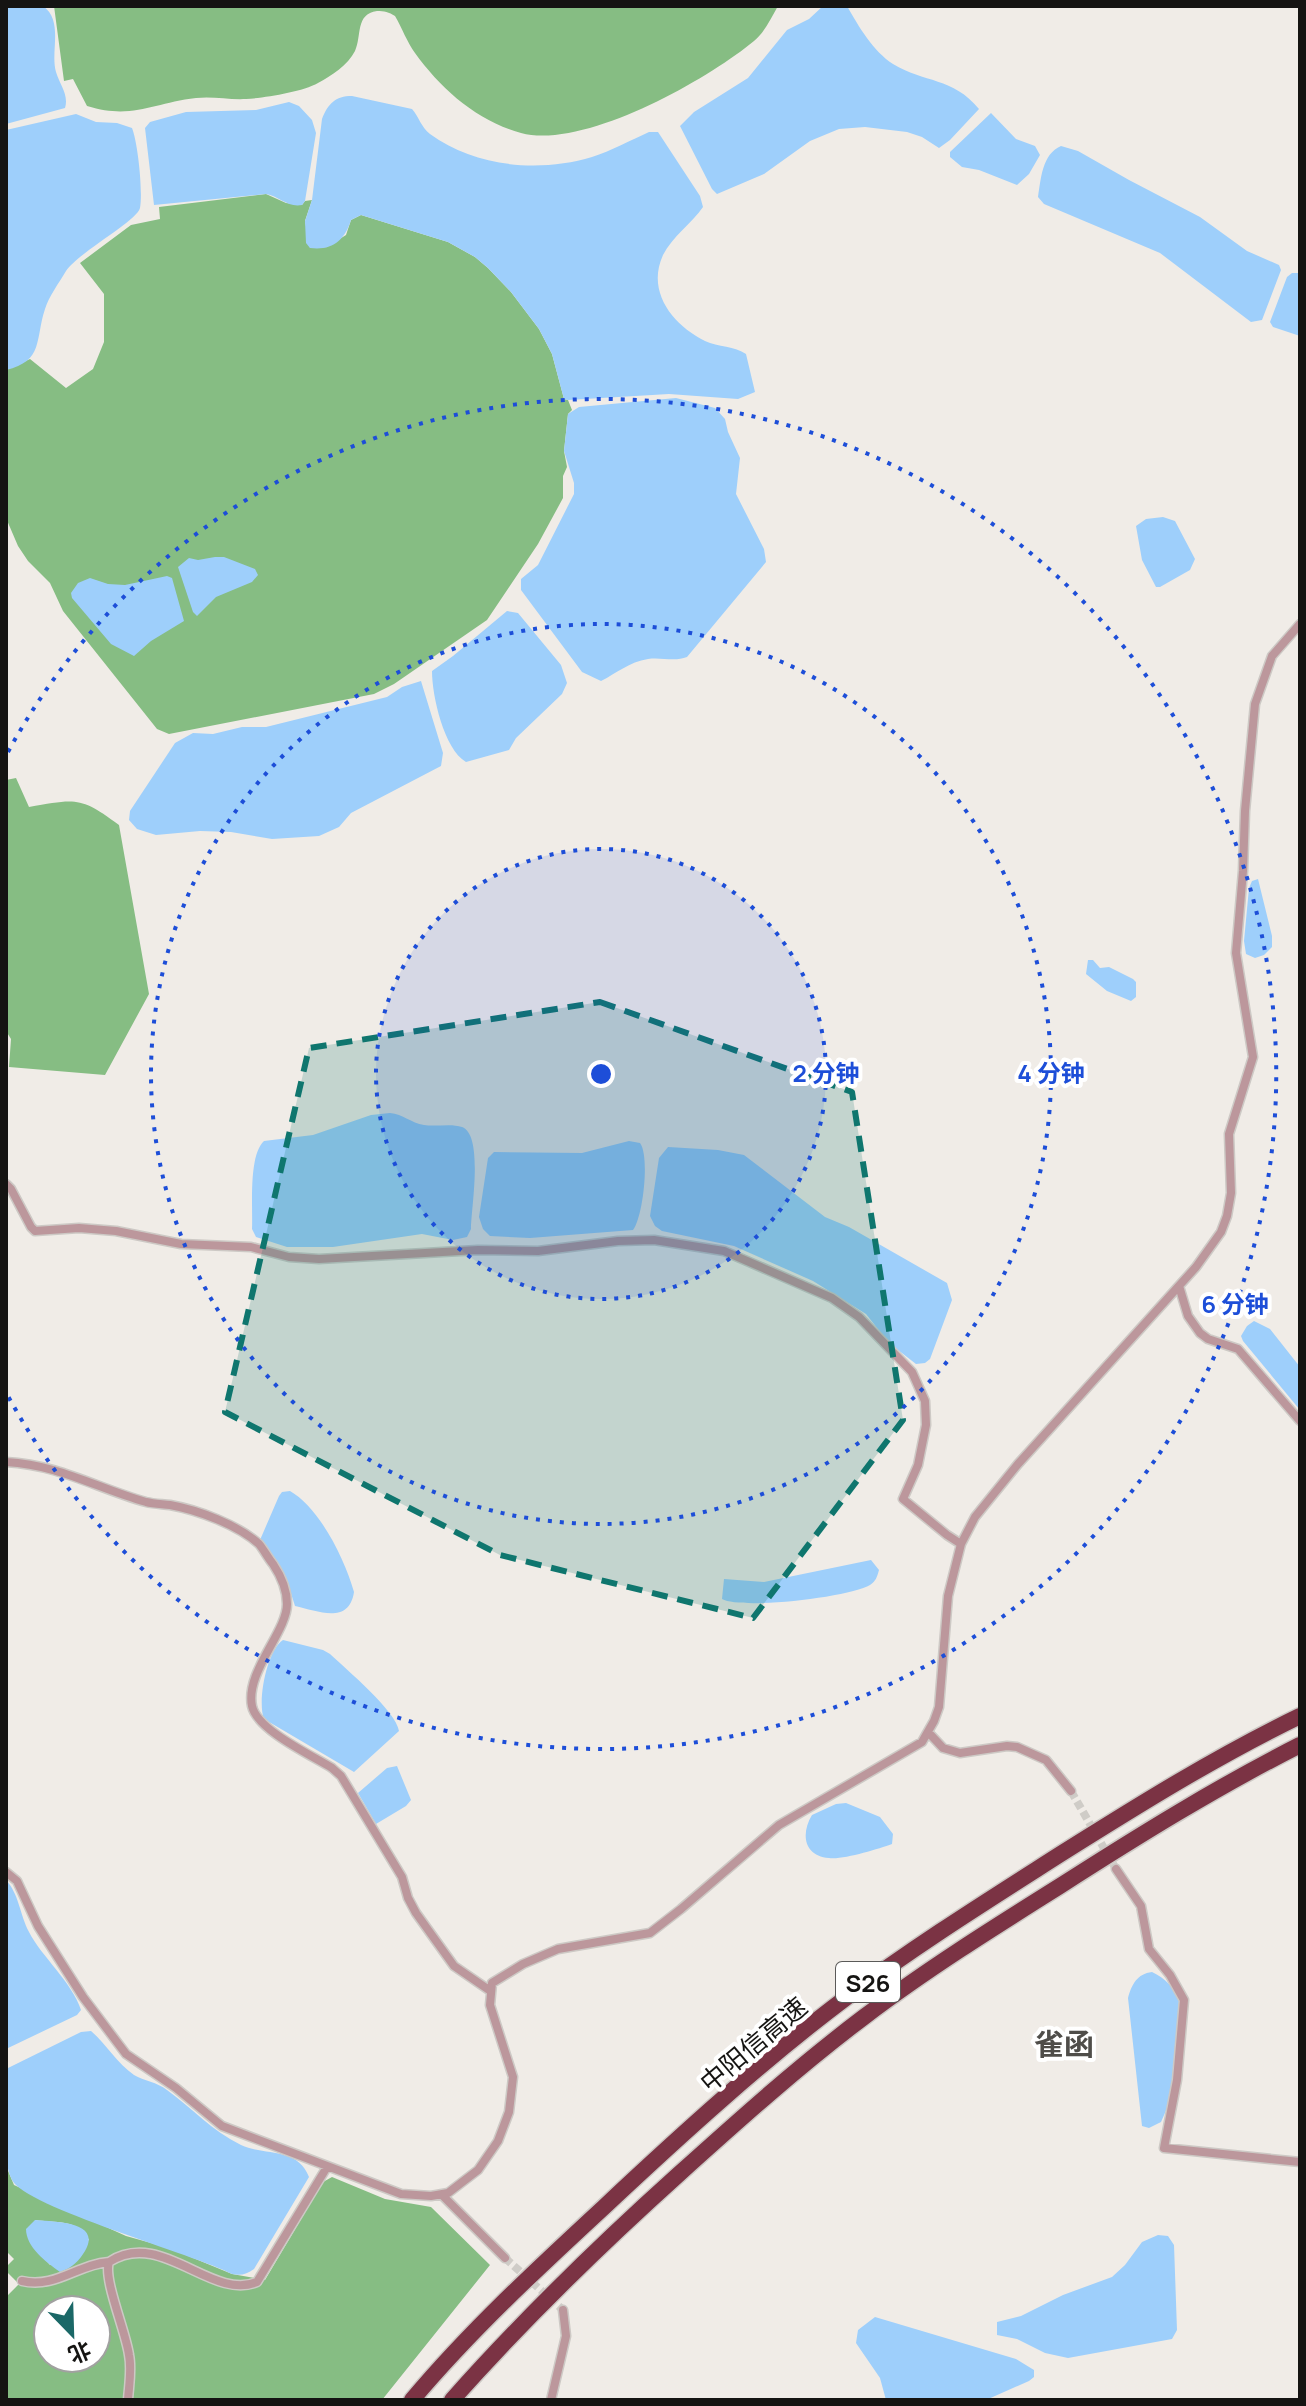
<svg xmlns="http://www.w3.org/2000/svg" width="1306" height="2406" font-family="Manrope,'Noto Sans SC',sans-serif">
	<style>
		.forest { fill: #86bd83; fill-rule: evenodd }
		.water { fill: #9ecffb }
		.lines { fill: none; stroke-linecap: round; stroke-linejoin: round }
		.minor-tunnel { stroke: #cfccc7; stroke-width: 8; stroke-dasharray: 8 4; stroke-linecap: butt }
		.minor-casing { stroke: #cdc9c5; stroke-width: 11 }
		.motorway-casing { stroke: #cdc9c5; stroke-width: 19 }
		.minor { stroke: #bc979c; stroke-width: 8 }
		.motorway { stroke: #7b3344; stroke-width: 16 }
		.marked { fill: #0f766e; fill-opacity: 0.2; stroke: #0f766e; stroke-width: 6; stroke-dasharray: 16 10; stroke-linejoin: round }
		.ring { fill: none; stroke: #1d4ed8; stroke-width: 4; stroke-dasharray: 4 8 }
		.labels { text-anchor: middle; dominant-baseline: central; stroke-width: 8; stroke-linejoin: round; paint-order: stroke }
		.shield { fill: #fff; stroke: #5b5a59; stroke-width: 2 }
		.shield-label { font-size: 24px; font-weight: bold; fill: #151412 }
		.street-label { font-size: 26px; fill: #151412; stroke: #fff }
		.quarter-label { font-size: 30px; font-weight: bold; fill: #4f4d49; stroke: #fff }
		.centre { fill: #1d4ed8; stroke: #fff; stroke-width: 4 }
		.ring-label { font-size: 24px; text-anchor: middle; font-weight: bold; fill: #1d4ed8; stroke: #fff; stroke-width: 8; stroke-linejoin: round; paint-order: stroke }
	</style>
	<rect width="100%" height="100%" fill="#f0ece7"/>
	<path class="forest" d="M54 6H778C771 18 765 32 754 41 707 80 583 150 521 133 477 121 441 89 415 53 407 42 402 28 395 16 389 12 384 11 377 11 355 14 362 36 355 51 348 65 331 76 318 83 302 92 264 98 246 99 229 100 213 96 196 98 153 103 132 120 87 106L73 79 64 81Z
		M266 194 286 203 302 205 305 201 312 200 305 221 310 248 327 247 346 235 351 220 361 215 448 242 475 257 488 268 511 292 539 329 552 354 564 399 568 400 572 410 568 414 564 451 567 467 563 476V498L538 544 487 620 394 684 374 694 169 734 157 729 63 611 50 583 28 561 18 546 6 518V370L30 359 66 388 93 369 104 342V294L80 263 131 225 160 219 159 207Z
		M16 778 29 807C76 799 80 796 119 825L149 994 105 1075 9 1067 11 1039 6 1031V780Z
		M6 2166 14 2185 126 2236 169 2248 232 2274 265 2280 323 2182 332 2177 385 2199 431 2207 490 2265 382 2400H6V2297L19 2284 6 2271V2267L14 2259 6 2251ZM35 2220C54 2223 80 2219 89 2240L50 2265 43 2257ZM48 2310H96V2358H48Z"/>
	<path class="water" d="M6 6H43C64 21 50 52 56 72 60 85 69 95 65 108L6 124Z
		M823 6H847C859 27 873 51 893 64 924 83 953 77 979 109L950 140 939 148 922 137 907 132 865 127 839 129 810 141 764 174 717 194 712 189 680 126 694 112 748 78 787 30 809 19Z
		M352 96 412 109C419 117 421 127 430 134 475 167 539 173 592 157 611 151 631 140 649 132H658L700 196 703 207C692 223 672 237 663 255 646 292 673 325 705 341 718 347 735 346 746 354L755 392 738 399 669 394 568 400 564 399 552 354 539 329 511 292 488 268 475 257 448 242 361 215 351 220C345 240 332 251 310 248L306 243 305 221 312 200 322 119C328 104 335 96 352 96Z
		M289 102 299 106 312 120 316 133 305 201 302 205C288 208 279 196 266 194L154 205 145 128 150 122 186 112 256 110Z
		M991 113 1016 139 1035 146 1040 155 1029 174 1017 185 979 170 962 167 950 157V152Z
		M76 114 96 122 117 123 132 128C138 143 143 192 140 208 137 221 79 252 66 271 59 283 49 296 45 309 35 339 44 361 6 370V130Z
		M1061 146 1078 151 1129 180 1200 217 1247 251 1279 265 1281 270 1262 320 1251 322 1160 253 1044 204 1038 197C1041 179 1042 154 1061 146Z
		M1292 273H1300V336L1273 327 1270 322 1287 277Z
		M676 398 715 408 725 419 728 432 740 458 736 494 764 549 766 562 687 657C675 662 661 657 648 659 629 662 617 673 601 681L582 672 521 590V579L538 565 574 494V483L564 451 568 414 579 407Z
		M1163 517 1175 521 1195 559 1190 570 1160 587H1156L1142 560 1136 526 1146 519Z
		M215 557H224L255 569 258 575 252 582 216 597 197 616 193 612 178 567 189 558 198 560Z
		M167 576 172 578 184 621 151 641 134 656 111 644 72 598 71 593 78 583 90 578 108 584 125 585Z
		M507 611 518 613 561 665 567 683 562 694 516 738 509 750 466 762C444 749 432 696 432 671L453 656Z
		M421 681 443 753 441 766 351 813 339 827 319 836 272 839 231 832 200 831 156 835 137 829 129 820 130 811 175 743 193 733 213 734 242 727H266L387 697 402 687Z
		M1258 879 1272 936V947L1264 955 1255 958 1246 954 1244 941 1249 888 1252 881Z
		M1088 960H1093L1100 968 1109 967 1133 979 1136 982V997L1131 1001 1107 991 1086 974Z
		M390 1113C403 1114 411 1123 424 1125 436 1127 451 1123 462 1127 484 1135 471 1209 471 1229L467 1237 453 1240 422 1234 333 1247H287L256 1237 252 1229C253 1207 248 1156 264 1141L313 1135 371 1115Z
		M629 1141 640 1143C650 1156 643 1217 633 1230L530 1238 490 1236 483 1229 479 1217 488 1158 494 1152 582 1153Z
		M668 1147 718 1150 744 1155 825 1217 849 1227 947 1283 952 1300 930 1359 925 1363 916 1364 889 1343 866 1314 813 1281 734 1246 662 1231 655 1226 650 1216 659 1158Z
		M1254 1321 1270 1329 1300 1367V1410L1243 1341 1241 1336 1247 1326Z
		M290 1491C320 1508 345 1560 354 1592 349 1625 318 1611 295 1606L286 1578 260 1540 279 1496 282 1492Z
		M871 1560 879 1570C877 1577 876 1581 870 1585 851 1597 742 1610 722 1599L724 1579 764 1582Z
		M283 1640 323 1650 330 1654C347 1670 396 1711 399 1731L354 1772 264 1719C257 1701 267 1650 283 1640Z
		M397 1766 411 1800 406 1806 376 1824 358 1793 387 1768Z
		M846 1803 880 1817 893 1834 892 1844C878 1849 843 1860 829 1858 803 1856 801 1833 812 1815L836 1804Z
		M6 1880C19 1894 20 1915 29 1932 41 1956 72 1982 81 2010L77 2015 6 2049Z
		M1152 1972C1165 1978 1175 1988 1180 2001 1176 2039 1179 2087 1161 2122L1149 2128 1142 2126 1128 1998C1132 1984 1137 1974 1152 1972Z
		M91 2031C106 2044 117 2063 134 2075 144 2081 157 2082 167 2090 192 2108 212 2131 241 2145 264 2156 298 2147 309 2177L254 2269C247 2274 241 2276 232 2274 196 2255 25 2207 12 2180 0 2156 6 2098 6 2069L81 2032Z
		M35 2220C51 2222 103 2220 85 2251 79 2261 72 2268 60 2272 46 2262 26 2247 26 2229Z
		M1158 2235 1168 2236 1174 2245 1177 2330 1172 2339 1068 2358 1045 2353 1017 2339 997 2335V2322L1021 2316 1063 2295 1112 2277 1125 2265 1142 2242Z
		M875 2317 1016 2359 1034 2370V2377L1029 2381 986 2400H886L880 2378 856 2343 858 2330Z"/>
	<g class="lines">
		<path class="minor-tunnel" d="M1071 1791 1116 1869
			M505 2258 563 2310"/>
		<defs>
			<path id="minor" d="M6 1184 11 1189 31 1227 35 1231 79 1228 116 1231 181 1244 251 1247 289 1257 319 1259 478 1250 538 1251 618 1241 654 1240 724 1251 832 1298 859 1317 912 1372 925 1401 926 1425 918 1465 903 1499 947 1535 961 1544
				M1179 1286 1188 1316 1200 1333 1208 1339 1238 1349 1300 1421
				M6 1462C60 1465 96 1488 146 1502 154 1504 162 1504 170 1505 198 1510 238 1525 259 1544 264 1550 268 1558 273 1564 281 1576 287 1589 287 1604 287 1632 245 1672 252 1706 257 1730 311 1755 332 1768L341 1776 402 1877 408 1898 416 1913 454 1966 489 1990
				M928 1732 943 1748 960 1753 1007 1746 1017 1747 1046 1760 1071 1791
				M1116 1869 1141 1906 1149 1949 1170 1975 1184 2000 1177 2080 1164 2148 1300 2162
				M6 1872 17 1881 38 1926 83 1997 126 2054 176 2088 222 2126 401 2194 431 2196 448 2193 478 2170 498 2141 509 2112 513 2077 490 2005 492 1983 523 1964 558 1949 650 1933 681 1909 779 1825 922 1742 934 1721 939 1707 948 1596 961 1544 975 1517 1018 1464 1196 1267 1221 1232 1227 1216 1231 1193 1229 1134 1253 1057 1236 953 1243 871 1245 811 1255 704 1272 656 1300 624
				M442 2195 505 2258
				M22 2281C55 2289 78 2264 109 2262
				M128 2400C129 2385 132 2369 129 2355 126 2332 103 2279 109 2262 161 2228 211 2301 257 2282L327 2167
				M551 2400 566 2336 563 2310"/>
			<path id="motorway" d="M412 2400C470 2331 538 2268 604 2207 682 2134 762 2061 847 1997 915 1946 987 1901 1059 1855 1137 1806 1217 1756 1300 1716
				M452 2400C523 2320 599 2246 679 2174 739 2120 799 2066 864 2017 926 1970 993 1928 1060 1886 1138 1836 1217 1787 1300 1745"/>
		</defs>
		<use href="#minor" class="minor-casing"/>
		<use href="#motorway" class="motorway-casing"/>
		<use href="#minor" class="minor"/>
		<use href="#motorway" class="motorway"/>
	</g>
	<path class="marked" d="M600 1002 852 1092 903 1420 753 1618 500 1555 225 1412 309 1048Z"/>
	<circle cx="601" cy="1074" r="225" fill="#1d4ed8" fill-opacity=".12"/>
	<g class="ring">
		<circle cx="601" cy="1074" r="225"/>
		<circle cx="601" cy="1074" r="450"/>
		<path d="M8 752A675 675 0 1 1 8 1396"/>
	</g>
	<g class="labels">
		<rect class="shield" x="836" y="1962" width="64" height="40" rx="6"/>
		<g class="shield-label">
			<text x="868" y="1982">S26</text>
		</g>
		<g class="street-label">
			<text transform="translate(753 2044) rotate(-40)">中阳信高速</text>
		</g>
		<g class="quarter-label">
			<text x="1064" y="2043">雀函</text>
		</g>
	</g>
	<circle cx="601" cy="1074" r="12" class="centre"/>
	<g class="ring-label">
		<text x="826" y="1082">2 分钟</text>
		<text x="1051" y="1082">4 分钟</text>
		<text x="1235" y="1313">6 分钟</text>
	</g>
	<rect width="1306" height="2406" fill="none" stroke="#151412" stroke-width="16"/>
	<g transform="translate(72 2334) rotate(157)"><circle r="38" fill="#ffffff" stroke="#a1a1a0" stroke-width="2"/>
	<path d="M0-6L14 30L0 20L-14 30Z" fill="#1b6867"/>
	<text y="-12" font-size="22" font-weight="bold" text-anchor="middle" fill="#151412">北</text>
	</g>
</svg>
